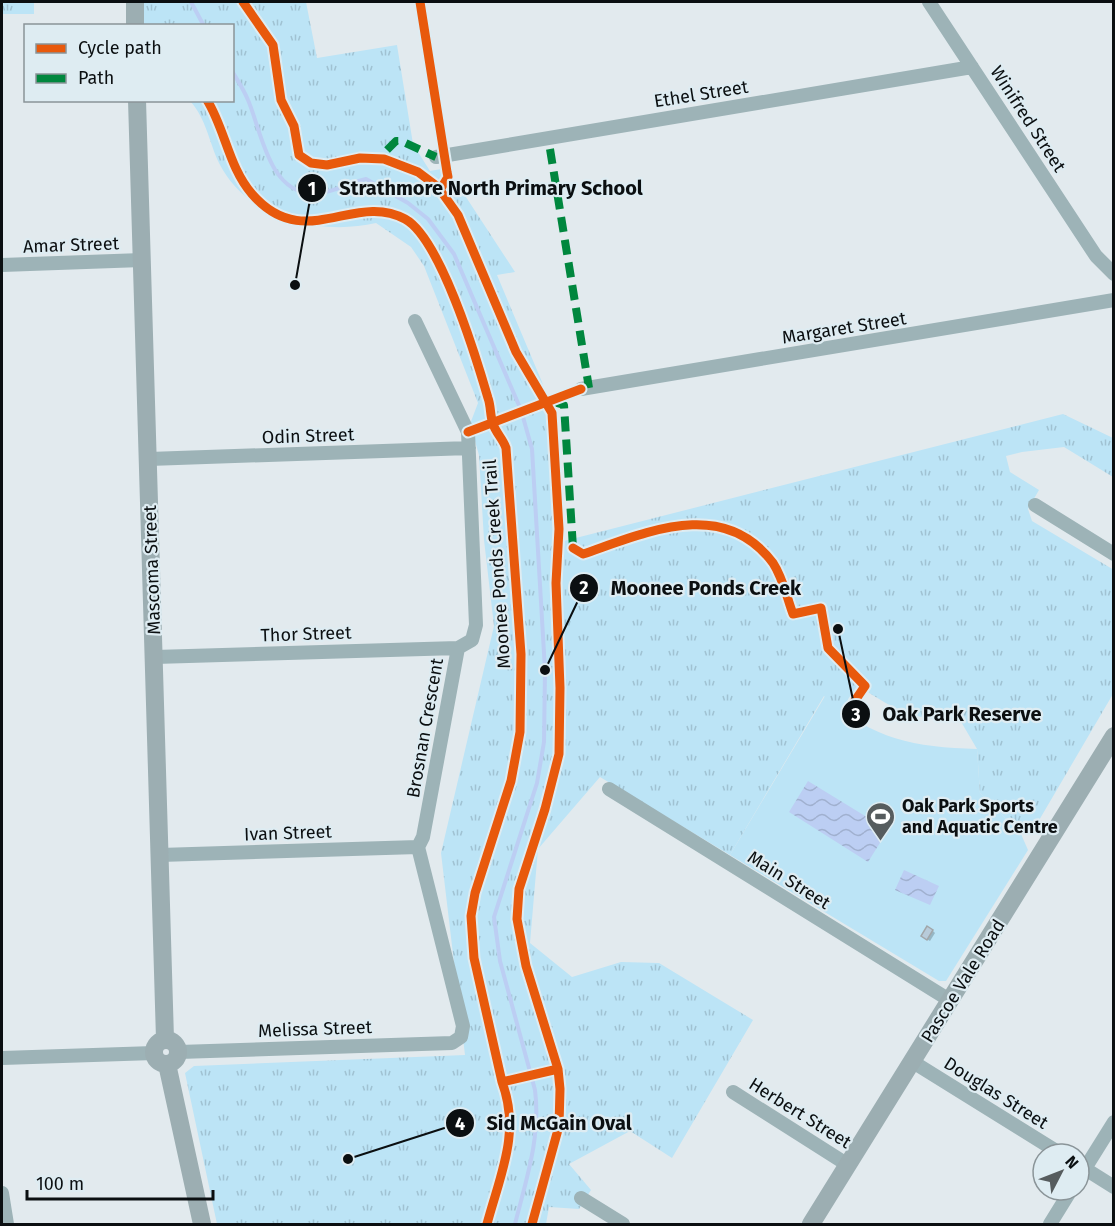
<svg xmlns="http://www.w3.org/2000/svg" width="1115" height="1226" font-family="'Fira Sans',sans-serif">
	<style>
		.grass { fill: #bce4f6 }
		.park { fill: url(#park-tufts) }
		.water { fill: url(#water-waves) }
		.shadow { fill: #0003 }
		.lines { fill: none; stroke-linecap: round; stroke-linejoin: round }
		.stream { stroke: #bccef3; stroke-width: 4 }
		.building { fill: #b8cbda; stroke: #a1a6a9; stroke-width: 1.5 }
		.minor { stroke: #9db3b7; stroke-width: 14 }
		.major { stroke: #9caeb2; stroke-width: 18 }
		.quiet { stroke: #00873e; stroke-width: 8; stroke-dasharray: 15 8; stroke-linecap: butt }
		.cycleway-casing { stroke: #deecf2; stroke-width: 13 }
		.cycleway { stroke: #e8590c; stroke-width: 9 }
		.labels { text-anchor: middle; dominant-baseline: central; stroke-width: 4.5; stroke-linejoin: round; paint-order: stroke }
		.street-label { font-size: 18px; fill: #0b0f11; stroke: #deecf2 }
		.poi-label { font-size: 18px; font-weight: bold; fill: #0b0f11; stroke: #deecf2; text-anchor: start }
		.leader { fill: none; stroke: #0b0f11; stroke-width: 2 }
		.callout-dot { fill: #0b0f11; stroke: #deecf2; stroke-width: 2 }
		.mark-label { font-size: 18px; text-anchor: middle; font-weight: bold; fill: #fff }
		.callout-label { font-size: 20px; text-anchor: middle; font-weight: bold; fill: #0b0f11; stroke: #deecf2; stroke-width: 4.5; stroke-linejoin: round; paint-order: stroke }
	</style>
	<defs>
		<pattern id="park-tufts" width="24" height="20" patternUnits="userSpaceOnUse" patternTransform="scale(1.5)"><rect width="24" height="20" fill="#bce4f6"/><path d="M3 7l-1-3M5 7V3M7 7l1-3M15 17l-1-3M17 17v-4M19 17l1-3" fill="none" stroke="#a0c2d2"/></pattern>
		<pattern id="water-waves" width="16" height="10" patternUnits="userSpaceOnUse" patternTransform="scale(1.5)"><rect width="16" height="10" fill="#bccef3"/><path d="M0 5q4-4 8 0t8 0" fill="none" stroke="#a0b0cf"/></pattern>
	</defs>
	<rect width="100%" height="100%" fill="#e2eaee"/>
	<path class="grass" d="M825 696C873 740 914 747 977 749L980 793 1021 834 1028 850 946 981H939L730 855Z"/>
	<path class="park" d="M2 2H34V14H2Z
		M144 2H306L317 58 397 45 413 144 430 171 447 168 515 272 497 275 542 382 555 423 560 542 1063 414 1113 438V477L1064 447 1022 452 1006 456 1010 472 1039 490 1028 509 1032 521 1114 570 1113 694 1038 822 1021 834 980 793 977 749 960 720C914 719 904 715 866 691L848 718 824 696 730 855 600 777 538 849 530 943 572 977 621 962 659 963 753 1020 672 1158 630 1131 569 1164 591 1190 579 1209 549 1207 546 1224H217L185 1073 194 1066 465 1055 441 853 494 626 484 540 479 455 470 424 478 403 424 266 411 247 376 223C320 236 247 219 219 163 209 142 206 118 190 101L232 100V26L144 25Z"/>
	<path class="water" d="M808 781 888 830 868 862 789 812Z
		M904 870 939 886 930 905 895 890Z"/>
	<path class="shadow" d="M933 931 935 933 930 941 925 938Z"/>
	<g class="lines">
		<path class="stream" d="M191 2 204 26
			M232 71C238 81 244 90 248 100 261 130 269 193 312 193 331 194 348 183 366 179L408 203 428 219 454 254 521 410 532 449 545 670 544 742 537 783 494 917 500 961 535 1090C541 1137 526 1180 515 1224"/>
	</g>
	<path class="building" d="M927 926 933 930 927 940 921 936Z"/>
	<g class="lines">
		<path class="minor" d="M929 2 1096 256 1114 274
			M436 157 972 67
			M2 265 142 260
			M581 389 1114 300
			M149 459 469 448
			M1035 505 1114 554
			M155 657 458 648
			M609 789 951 1001
			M160 855 418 847
			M179 1052 452 1043 461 1037 463 1026 418 847 423 837 458 648 472 640 476 625 468 432 415 321
			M2 1058 154 1053
			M913 1062 1061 1154
			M733 1092 848 1165
			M1079 1165 1114 1187
			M1079 1178 1114 1122
			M2 1193 7 1224
			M581 1198 623 1224
			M1050 1224 1071 1190"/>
		<path class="major" d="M135 2V26
			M137 100 165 1039
			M154 1052a12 12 0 1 1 24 0a12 12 0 1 1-24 0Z
			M167 1064 202 1224
			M811 1224 1114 736"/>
		<path class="quiet" d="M550 149 589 388
			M387 150 396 141H401L436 157
			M553 402 564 405 573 548"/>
		<defs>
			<path id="cycleway" d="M243 2 273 45 281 100 294 126 299 155 311 163 327 165 360 158 384 159 418 172 438 187 458 215 516 352 552 413 559 529 556 583 560 688 559 754 545 809 519 889 517 919 526 966 558 1069
				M420 2 447 172 448 177 440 190
				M207 100C225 129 229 168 252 194 304 254 354 191 405 219 440 238 476 357 488 398 491 406 490 416 493 424 496 433 503 439 506 448L521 654 520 732 511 781 475 893 471 916 474 958 502 1082 558 1069 560 1089 559 1126 532 1224
				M468 432 581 389
				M573 548 583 554C645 533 723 496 773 563 783 578 787 598 793 614L821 608 828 648 865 686 854 702
				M487 1224C500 1175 521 1133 502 1082"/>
		</defs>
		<use href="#cycleway" class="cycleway-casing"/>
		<use href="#cycleway" class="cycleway"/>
	</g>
	<defs>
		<symbol id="stadium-pin" viewBox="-11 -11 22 30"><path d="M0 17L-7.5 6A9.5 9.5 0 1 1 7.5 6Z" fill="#565c5e" stroke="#deecf2"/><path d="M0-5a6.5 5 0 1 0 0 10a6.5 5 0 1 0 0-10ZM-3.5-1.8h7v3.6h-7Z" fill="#fff"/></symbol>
	</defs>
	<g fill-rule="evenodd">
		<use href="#stadium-pin" x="864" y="800" width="33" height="45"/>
	</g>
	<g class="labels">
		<g class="street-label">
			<text transform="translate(701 94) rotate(-9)">Ethel Street</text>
			<text transform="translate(1028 119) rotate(57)">Winifred Street</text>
			<text transform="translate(71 245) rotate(-2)">Amar Street</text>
			<text transform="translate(844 328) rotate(-9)">Margaret Street</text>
			<text transform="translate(308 436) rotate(-2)">Odin Street</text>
			<text transform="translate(497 564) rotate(-94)">Moonee Ponds Creek Trail</text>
			<text transform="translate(152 570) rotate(-92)">Mascoma Street</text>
			<text transform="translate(306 634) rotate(-2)">Thor Street</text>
			<text transform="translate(425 728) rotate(-80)">Brosnan Crescent</text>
			<text transform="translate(288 833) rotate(-2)">Ivan Street</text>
			<text transform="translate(789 880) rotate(32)">Main Street</text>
			<text transform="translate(963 981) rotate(-58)">Pascoe Vale Road</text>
			<text transform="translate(315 1029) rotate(-2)">Melissa Street</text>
			<text transform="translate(996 1093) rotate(32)">Douglas Street</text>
			<text transform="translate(800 1113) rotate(32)">Herbert Street</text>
		</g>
		<g class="poi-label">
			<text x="902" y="806">Oak Park Sports<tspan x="902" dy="21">and Aquatic Centre</tspan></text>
		</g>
	</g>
	<path class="leader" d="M295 285L312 188M545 670L584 588M838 629L856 714M348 1159L460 1123"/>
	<g class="callout-dot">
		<circle cx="295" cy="285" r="6"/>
		<circle cx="545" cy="670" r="6"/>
		<circle cx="838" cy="629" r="6"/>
		<circle cx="348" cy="1159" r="6"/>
		<circle cx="312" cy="188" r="15"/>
		<circle cx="584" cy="588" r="15"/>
		<circle cx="856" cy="714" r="15"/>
		<circle cx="460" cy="1123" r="15"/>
	</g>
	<g class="mark-label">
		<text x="312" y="195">1</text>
		<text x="584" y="594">2</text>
		<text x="856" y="721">3</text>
		<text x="460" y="1130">4</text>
	</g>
	<g class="callout-label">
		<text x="491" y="195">Strathmore North Primary School</text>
		<text x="706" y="595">Moonee Ponds Creek</text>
		<text x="962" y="721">Oak Park Reserve</text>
		<text x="559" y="1130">Sid McGain Oval</text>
	</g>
	<rect width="1115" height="1226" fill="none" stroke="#0b0f11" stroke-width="6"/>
	<rect x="24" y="24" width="210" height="78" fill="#deecf2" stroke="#8a9498" stroke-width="1.5"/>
	<rect x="36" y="44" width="30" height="9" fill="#e8590c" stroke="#8a9498" stroke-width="1.5"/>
	<text x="78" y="54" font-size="18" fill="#0b0f11">Cycle path</text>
	<rect x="36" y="74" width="30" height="9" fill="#00873e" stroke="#8a9498" stroke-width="1.5"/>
	<text x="78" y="84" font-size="18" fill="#0b0f11">Path</text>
	<g transform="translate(1061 1172) rotate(48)"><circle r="28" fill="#deecf2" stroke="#8a9498" stroke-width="1.5"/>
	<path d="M0-4.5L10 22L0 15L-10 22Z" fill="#565c5e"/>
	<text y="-9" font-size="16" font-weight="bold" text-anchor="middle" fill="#0b0f11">N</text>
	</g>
	<path d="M27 1190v9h186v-9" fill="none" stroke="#0b0f11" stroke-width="3"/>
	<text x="36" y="1190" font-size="18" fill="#0b0f11" stroke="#deecf2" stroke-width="4.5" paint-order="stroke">100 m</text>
</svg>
